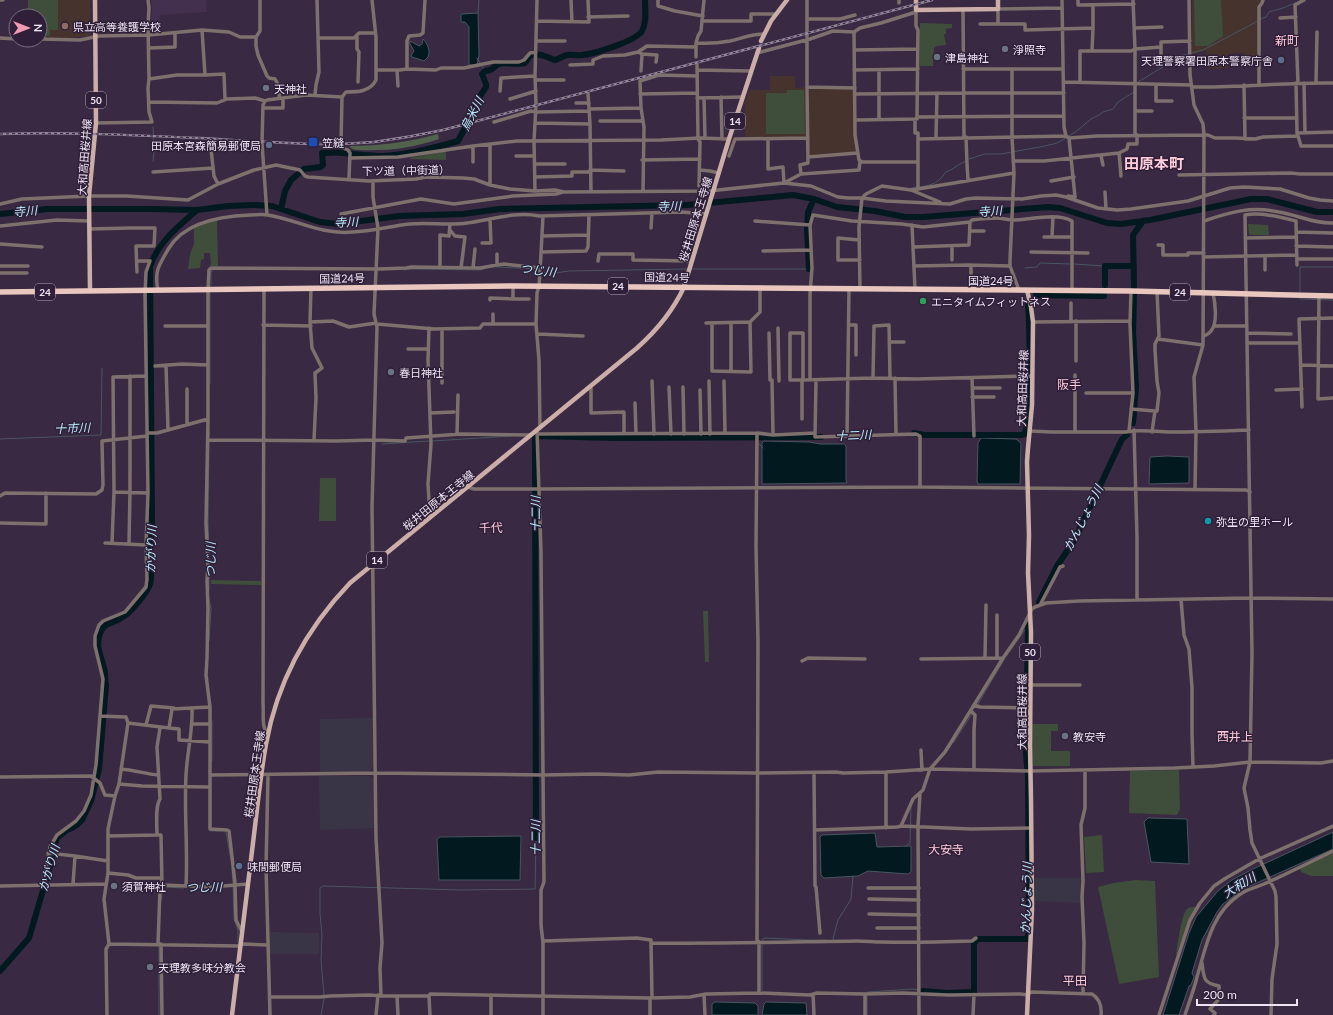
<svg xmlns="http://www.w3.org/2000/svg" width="1333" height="1015" font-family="Lato,'Noto Sans JP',sans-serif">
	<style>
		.built { fill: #432f4e }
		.industrial { fill: #393547 }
		.education { fill: #47332e }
		.green { fill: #3f4d3b }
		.forest { fill: #51634d }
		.water { fill: #021920; stroke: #495660 }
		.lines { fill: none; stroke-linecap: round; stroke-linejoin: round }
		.stream { stroke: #495660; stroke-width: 1 }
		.river { stroke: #021920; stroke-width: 6 }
		.minor { stroke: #7e706c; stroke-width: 3.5 }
		.major { stroke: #cbaea7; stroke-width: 4.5 }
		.highway { stroke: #eac7be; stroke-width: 5.5 }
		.rail-casing { stroke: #93869b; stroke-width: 2.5 }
		.rail { stroke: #2f1f38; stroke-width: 1; stroke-dasharray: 3; stroke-linecap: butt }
		.education-dot { fill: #8d6e63; stroke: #2f1f38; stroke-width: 1.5 }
		.worship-dot { fill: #6b7280; stroke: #2f1f38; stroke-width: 1.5 }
		.service-dot { fill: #5c6f8a; stroke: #2f1f38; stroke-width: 1.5 }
		.transit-dot { fill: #1a4fb4; stroke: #2f1f38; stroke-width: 1.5 }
		.leisure-dot { fill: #2e9e5b; stroke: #2f1f38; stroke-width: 1.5 }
		.culture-dot { fill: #0f9aa8; stroke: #2f1f38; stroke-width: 1.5 }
		.labels { text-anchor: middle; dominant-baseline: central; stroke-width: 3; stroke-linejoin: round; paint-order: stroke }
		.shield { fill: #2f1f38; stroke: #b5a9bc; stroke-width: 1 }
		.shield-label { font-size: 10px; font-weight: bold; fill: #eee4f4 }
		.poi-label { font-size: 11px; fill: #eee4f4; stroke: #2f1f38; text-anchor: start }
		.street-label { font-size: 11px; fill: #eee4f4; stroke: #2f1f38 }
		.neighbourhood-label { font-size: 12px; fill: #ffccd9; stroke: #2f1f38 }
		.water-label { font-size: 12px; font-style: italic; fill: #b7ebfb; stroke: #2f1f38 }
		.district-label { font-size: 15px; font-weight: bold; fill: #ffccd9; stroke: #2f1f38 }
	</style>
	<rect width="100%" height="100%" fill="#392942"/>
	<path class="built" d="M151 0H206L207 12 159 15 160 22 150 23 152 12Z"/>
	<path class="industrial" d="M373 718 374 766 368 772H320V719Z
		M320 776H370L374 781 375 828 320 830 319 778Z
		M1033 878H1081L1080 903 1034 901Z
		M269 932 319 933V954H270Z"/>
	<path class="education" d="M28 0H90V36L68 38 40 37V16H27Z
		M1192 0H1261V2L1257 6V65L1244 67V53L1228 54V68L1207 69 1206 50 1192 55Z
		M770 76H795V88L806 87 808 137 745 138V103L749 90H770Z
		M812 89H853L855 118V152L809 155V91Z"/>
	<path class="green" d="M28 0H58V30H50V36H40V16H28Z
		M1194 0H1221L1223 36 1208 46H1195Z
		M920 23 952 24V28L946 29V34H944L946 45 937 46 934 48 933 66H920Z
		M787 90H804L805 134H766V93H787Z
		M446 151V160L410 159V158Z
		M217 220 218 266H211L210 253H204V259L201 260 200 268 188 269 190 254 194 244V228L204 223Z
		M1248 224 1268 225 1269 235H1251L1249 234Z
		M320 478H336V521H319Z
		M211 580 261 581V585L211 584Z
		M703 611H708L709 662H705Z
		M1032 724H1058V731H1051V751H1070V766H1032Z
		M1179 770 1180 809 1177 815 1129 813 1130 771Z
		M1102 835 1104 872 1086 873 1084 837Z
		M1333 853V876H1311L1301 872V870L1298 869Z
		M1136 880 1155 881 1159 977 1119 984 1098 887 1113 883Z
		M1196 907 1190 917 1176 956C1177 948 1181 915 1187 909 1189 907 1193 907 1196 907Z"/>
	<path class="forest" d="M438 134 439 139C409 149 388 151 357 150L352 149 350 147V146C380 146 409 142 438 134Z"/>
	<path class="water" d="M478 13 479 55 477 65H469V27L465 22H461V14Z
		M423 39C427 43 431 51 428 57L424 61 412 57 411 56 414 51 409 42H412L419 46 422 44Z
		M981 438 1016 439 1021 443 1020 484H978L977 481 978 443Z
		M764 441 809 442 820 444H844L846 446V480L847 483 762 484V443Z
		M1167 456 1189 457V483L1149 484 1150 457Z
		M1148 818 1187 819 1189 864 1151 862 1144 822Z
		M1333 832V849L1243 889 1223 904 1217 912 1202 940 1192 973 1194 977 1191 985 1189 986 1179 1015H1163L1189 933 1196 917 1218 891 1232 880 1253 869Z
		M875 833 877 847 911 846V872L908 874 868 871 858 876 824 878 821 875 820 837 822 835Z
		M521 836 520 880H439L437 839 440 837Z
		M715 1002 755 1003 758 1006V1015H712V1004Z
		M766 1002 806 1003 807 1015H762L764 1004Z"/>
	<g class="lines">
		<path class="stream" d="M478 13 479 0
			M1260 19 1266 17 1269 12 1283 8 1300 1
			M1191 53 1203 50 1258 21
			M477 58 485 71
			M1138 82 1183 55 1188 54
			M1069 136 1078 130 1091 119 1099 115 1103 112 1113 109 1118 102 1134 92
			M969 159 985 154H1001L1045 146 1057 143 1066 138
			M153 161 154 152 153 127
			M920 187C934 184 937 184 946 172 953 170 958 164 966 161
			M911 188 917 187
			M1074 264 1105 266
			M497 267 537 269 548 274 569 271 687 269
			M1025 268 1037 267 1040 263 1071 264
			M692 269H809
			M404 270 413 269 480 270 484 269
			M211 286V272L213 270
			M1300 292V267H1333
			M1300 298V299L1333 300
			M210 384V293
			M209 437 210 432
			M0 439 101 435 102 368
			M432 441 511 436
			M758 443 763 448
			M382 444 429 441
			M209 551 208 523 209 442
			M209 589V571
			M209 641 211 608 209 599
			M978 704 1005 658 1027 627
			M953 743 972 714
			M212 761V721
			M210 830V831H220
			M226 832 231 860
			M906 846 910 843 911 807
			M232 869 233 884
			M233 887 234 919 238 930V943
			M161 901 162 893 164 887 183 888
			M833 939 838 920 851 899 853 876
			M762 941 763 939 765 938 807 940H826
			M159 946V1015
			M762 991V945
			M868 992 913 989 918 990
			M324 995 321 960 322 936 320 913V888L323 886 461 890 535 889 536 838
			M867 996V1015
			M321 1015 324 999"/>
		<path class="river" d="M281 209 285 191 291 180 304 169 321 167 323 165 322 153C329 153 336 152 343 153 356 154 369 156 383 156 408 155 434 148 458 141L473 113 477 101 486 87V84L482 74 485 71C494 71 493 66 499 64 505 62 517 65 525 63 527 61 528 59 529 57 534 50 549 58 555 60 559 59 563 56 567 55 572 54 577 56 582 55 594 54 636 41 642 31 647 22 645 10 645 0
			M0 214 47 209H151L197 210 228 206 254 205 272 206 320 222 338 224 399 216 463 214 500 209 687 205 793 195 814 199 837 207 875 211 905 217H923L1048 207 1060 208 1107 223 1121 224 1150 220 1251 199H1267L1317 212H1333
			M809 269 807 229 808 212 814 199
			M1105 285V266H1133
			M1134 287 1133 235 1143 221
			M1036 295 1104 296
			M1133 423 1136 387 1133 332 1134 295
			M914 433 924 435H1021L1025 434C1028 422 1028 409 1029 397 1030 366 1030 334 1028 304
			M1039 602 1057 566 1074 541 1122 439 1127 435
			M536 838 535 436 615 438 821 437
			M0 971 29 938 51 863 54 847 57 838 67 830 72 828 78 824 82 820 91 801 99 769 106 685C105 681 105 677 105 673 103 660 96 650 99 637 103 620 113 625 123 617 130 613 148 592 150 584 153 575 149 564 150 554 151 543 152 532 152 520L150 267C157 243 179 226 197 210
			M923 991 947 993 974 992V943L978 939H1027L1029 932 1028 775 1026 755 1028 625"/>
		<path class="minor" d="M0 0H3
			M260 0V31L256 37V46L258 55 267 76 269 78 275 79C279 85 280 91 279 98
			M571 0 572 22
			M658 0V6L675 11 703 16
			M807 0V87L855 88
			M899 0V3
			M1062 0 1064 127 1066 136 1069 138 1075 197 1068 196
			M1078 0V5L1134 4
			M1133 0 1135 49V135
			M1189 0 1190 75 1194 105 1203 124 1204 135 1203 345 1194 377 1196 432 1195 489
			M1062 8 998 9V24H1025V30L1093 28 1092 51
			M963 9 964 137
			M916 11V26L918 30 917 117
			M588 17 628 16
			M1280 18 1296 17
			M808 19H840L855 15
			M537 21 589 22 588 0
			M702 21H751V14H775
			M980 24H998
			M1093 28V5
			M1135 28 1162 27
			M854 32 855 135 859 160 862 162H918V133H915V119
			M357 37V49L359 52 358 82
			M0 38 16 39
			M318 38H354L359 33H375
			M40 39 80 40 99 36 149 35 202 30 229 32 240 37H256
			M537 41H565
			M696 43C708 44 719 43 730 41 743 38 751 34 764 34
			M1161 47V58
			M149 48 175 47V33
			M854 50 918 49
			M638 52 642 54 657 55 656 62
			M757 53 810 39 833 31 854 32 860 28 881 23 916 12
			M696 57V43L698 36 701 31 704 0
			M570 65 593 64V60L603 56 625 55 638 52 647 46 696 47
			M697 65 698 139 700 142 699 186
			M407 69 436 70 441 68H464L493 62H519L524 60 530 53 536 52
			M963 69H1063
			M1012 69V137L1014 173 1010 260V266L1019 290
			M376 70H400L407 69V41L409 36 420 35 423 33 425 0
			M397 70 398 86
			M697 70 751 71
			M854 70 918 69
			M641 71 642 54
			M205 75 224 74 225 99
			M149 79 177 75H205L202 30
			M536 80H564
			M1064 82 1191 85
			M1080 82V51H1131L1135 49 1161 47V42L1190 41
			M1296 83 1297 133
			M1298 83 1295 5 1304 0
			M1304 83 1305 132
			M1316 83 1317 32
			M1259 84V7L1262 3 1263 0
			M1156 85V101H1172
			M1244 85 1245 139
			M1192 87C1239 88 1286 82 1333 83
			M500 91 501 78 535 76
			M588 93 590 124 591 192
			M640 94 697 93
			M855 94 963 93H1064
			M315 95 316 85 319 72 317 0
			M721 97 722 139
			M697 98 743 97
			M704 98 705 138
			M510 99 536 91
			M265 101 263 105 262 143 267 215
			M149 102 217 103 227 99 255 98 265 101 267 100 306 95 342 97
			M576 103H589
			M263 108H283V98
			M589 109 641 108
			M1135 111H1152
			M1244 118H1296
			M879 119V70
			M856 120 917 119V117L1064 116
			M600 121H643
			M494 122 531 111 536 112 589 111
			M96 123 152 122 149 112 148 88 149 79 148 26 149 8 148 0
			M535 123 590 124
			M1298 136 1301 146H1333
			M966 137 967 164 968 180
			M936 138 937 93
			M1069 138 1097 136 1204 135H1208L1215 138H1236L1255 139 1263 137 1298 136 1297 133 1333 132
			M768 139V169L783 167 784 183
			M918 139 1066 136
			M210 140 214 176 218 184
			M490 145V185
			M473 146V162
			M1119 153 1121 176
			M516 156H534
			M729 156 735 139 808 138
			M1101 156 1103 165
			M808 157 857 153
			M350 158 398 157 473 146 517 141 661 140 700 138 729 139
			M642 160 700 159
			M1013 161H1044L1119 153 1127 149 1128 144H1137V135
			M918 162V189
			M535 164H565
			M590 170 624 171
			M700 170 710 171 719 173
			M153 172 213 168
			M801 174 800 165 808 163 807 87
			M1179 175 1291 173 1300 174H1333
			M535 177 572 176V172H590
			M349 179 350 153 348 150 341 147V145L342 97 346 92C357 92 370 92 376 80V37L372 0
			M373 181V197L378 228 374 314 377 327 372 507 376 838 382 943 380 968 381 996
			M1051 181 1074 177
			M784 183 811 186 838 197 848 198H862L886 201 950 204 966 199 976 198 1022 199 1041 196 1056 195 1066 197 1098 208 1117 210 1131 209 1188 201 1230 188 1244 187 1280 189 1309 198 1320 200 1333 201
			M912 190 1014 173
			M535 191 534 141 536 105 535 76 537 0
			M643 191 644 127 641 108 640 81 659 75 697 76
			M1105 192 1106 209
			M0 204 22 199 89 196H127L188 200 218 184 254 170 276 165 300 170 305 176 308 177 369 181 416 179 426 177 463 178 474 179 490 185 510 189 535 191 555 190 564 192 709 191 784 183 801 174 859 170 860 161
			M341 214 421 199 454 204 513 196 556 194 563 192
			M755 221 810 225
			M1204 221C1230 212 1251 206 1279 212 1298 215 1314 224 1333 223
			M970 222 972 220C980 219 989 218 997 218 1002 218 1008 220 1013 220 1030 220 1056 212 1072 221V290
			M912 225 913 247
			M0 226 57 220 89 221
			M651 228 652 213
			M89 229 130 228H155L154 246H136L137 272
			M450 230 455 236 465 237 461 268
			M970 231H984
			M1296 232 1333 233
			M542 236 588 235
			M1052 236 1053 217
			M1044 237H1072
			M1245 238 1296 237
			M859 240 838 238V260H860
			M482 243H491L490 219
			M0 244 42 247
			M1158 245H1163V255H1188V253H1204
			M952 246V260
			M1296 246 1333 247
			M763 251 811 250
			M541 252 586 251 588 247 589 215
			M1031 252 1088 253
			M497 254V265
			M1204 257 1297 255
			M1297 259H1333
			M598 261 599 254H633V260L691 261
			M971 265V290
			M0 266H28
			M914 266 968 265 1010 266
			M440 267V235L449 236 450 224
			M473 268 475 249
			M1265 270V256
			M0 273H27
			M311 288 310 322 312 348 322 368 315 373 316 398 314 440
			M264 289 263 704C264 713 261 728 268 734
			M860 289 859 227 862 198 866 194 882 186 911 190 940 202
			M158 290C154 271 159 265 169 248 185 222 221 216 250 215 255 215 262 214 268 215 298 220 320 235 353 232 372 231 391 226 410 224 429 222 449 226 467 223 491 220 515 211 539 216L682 212 706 214
			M1319 295 1318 399 1333 398
			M513 299H529
			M490 300V298L513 299V286
			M1071 321V303
			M1076 321V361
			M310 322 333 321 349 327 376 323
			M1033 322 1130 321
			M706 323 750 322 760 312V287
			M712 323V371L751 372 750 322
			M377 324 434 329 480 328 483 324H536
			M493 324V314
			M263 325 311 326
			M849 325H856V355
			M165 326H208
			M1214 326H1247
			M429 328 428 360 431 444 428 484 430 517
			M778 328 779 381
			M442 329V383
			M769 333 770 380
			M790 333H803V380H790Z
			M1247 333 1291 334
			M537 334 583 336
			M1204 336C1206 335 1210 333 1211 331 1218 323 1215 302 1213 293
			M1158 339 1203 345
			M889 342H904
			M1247 343H1300
			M408 349H428
			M166 365 168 430
			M1302 365 1333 366
			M155 366 182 364 208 365
			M731 371V323
			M873 378 874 326 889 325 890 378
			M895 378 896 434
			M972 378 974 436
			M772 380 773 435
			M802 380V419
			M803 380 873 378 917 379 1032 376
			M810 380V294L812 268 810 225 813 215 852 221 902 224 923 227 970 222 969 245 913 247 915 289
			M816 380 815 437 916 434 920 436V487
			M652 381 654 434
			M709 381 710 434
			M724 381 725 433
			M591 386V413L624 412V434
			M669 387 671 434
			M683 387 684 434
			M972 388H1000
			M187 389V424
			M700 390 701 434
			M1276 390 1302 389
			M1086 393H1133
			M972 397H994
			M635 403 636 434
			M1302 407 1299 319 1333 318
			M1131 409 1155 411
			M430 413 454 412
			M540 428 539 360 536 324 537 293 539 286 540 272 543 216
			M1134 430 1137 537V600
			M537 431 541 552 544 882 541 890V925L543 943V1015
			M1030 431 1051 432H1126C1140 429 1156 432 1170 432 1196 432 1223 431 1249 430
			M1129 431 1133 393 1130 324 1131 291
			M1075 432V375
			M1152 432 1155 411H1157L1159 393 1157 381 1155 350V344L1159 336 1157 291
			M147 433H157L208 419
			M757 433 756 547 758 642 757 940 759 942V993
			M457 434 458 395
			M538 434 757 433 773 435 815 433
			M847 436 849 289
			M208 440 337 441 374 440 405 441 406 438 461 434 531 435
			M468 487 474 489H540L920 487 1246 490 1250 492
			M114 492 148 493
			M0 496 5 493 96 494 102 490 103 485 102 441 147 436
			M0 523 46 524V493
			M105 543 146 545
			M112 543 114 492 113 377 146 376
			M129 544 130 492V376
			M1181 599 1184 635 1189 649 1192 688V733L1193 767
			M1040 605 1060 567 1063 566
			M985 658 986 605
			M997 658V615
			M921 659 1003 658
			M802 661 808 658 865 659
			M1030 685H1080
			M974 705 980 707 1030 708
			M971 711 975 715 974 730V770
			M100 716 126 717 128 723 119 784 115 796 108 829V873L104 899 109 944 106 949 107 1015
			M128 723 169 728 172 709 210 707
			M193 724H210
			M146 725 151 706 174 708
			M169 728 179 729V740L210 742
			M921 750 922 770
			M121 769C134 770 146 774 158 775
			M886 772V828
			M814 773 815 886 816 887 820 933
			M210 775 375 773 543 775 596 774 629 775 658 772 757 773 836 772 843 773 886 772 930 769 1031 771 1175 768 1214 766 1250 762 1321 763 1333 761
			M268 775 266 867 270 1015
			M0 777 91 776 100 783 105 795 115 796
			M119 784 142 786 209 787
			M901 826 913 799 923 790 930 769 945 752 1003 658 1019 635 1032 609 1035 607 1046 603 1079 601 1251 598 1333 599
			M815 830 897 827 901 826 971 829 1031 828
			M108 836 157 835
			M48 853 75 856
			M108 873 128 875 136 878H161
			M73 884 75 856 108 861
			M43 885 50 847 57 835 76 821 84 811 91 795 96 765 103 679 95 646V636L99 625 103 621 125 612 146 587 147 579 146 545 148 493 145 295 146 272 150 261H137
			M162 885 211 887 248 884
			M0 886 106 884
			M186 886C188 849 184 812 186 775 187 753 193 731 192 708
			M868 888H919
			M869 899 919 900
			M869 914 919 915
			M877 928H919
			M242 932 236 920 235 883 229 831 227 830 210 829V707L206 675 207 658 208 608 207 581 208 566 206 523 208 419V290L209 270 211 268 379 269 406 268 411 267 480 268 497 265 504 264 540 268
			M543 941 637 938 651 940V943C720 944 789 942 857 941 866 941 873 942 882 942 912 943 942 942 972 941L976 938
			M651 943 652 998
			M109 944 239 946 243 944 268 945
			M158 944 160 889 162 885 161 835H157C157 825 155 806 160 799L157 747 160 728
			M161 944 162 1015
			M1202 963C1204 978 1203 983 1219 986V999L1210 1009 1215 1013 1214 1015
			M1029 993 1032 992 1092 994C1100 999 1102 1006 1101 1015
			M1083 993 1084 943 1082 897 1083 881 1081 825 1085 808V770
			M813 994 814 1015
			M865 994V1015
			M491 995V1015
			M704 995 705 1015
			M397 996 398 1015
			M429 996 430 1015
			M270 997H320L330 996 370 995 381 996H429L430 994 650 998 690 997 706 994 759 993 810 995 817 993 865 994 903 993 948 995 1020 994 1028 995
			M650 998V1015
			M376 1015 378 995
			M919 1015 918 826 920 794
			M973 1015 974 995
			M1159 1015 1190 920 1200 903 1214 886 1226 878 1259 859 1333 826
			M1185 1015C1189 1002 1194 990 1197 977 1206 947 1211 914 1239 895 1247 889 1255 888 1264 884 1287 874 1310 862 1333 851
			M1271 1015 1272 979 1277 944 1276 897 1275 891 1252 843 1250 830 1248 808 1244 788 1250 762 1252 653 1245 215C1261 212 1280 217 1296 221L1297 265"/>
		<path class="major" d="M916 0V10L998 9V0
			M761 41 771 21 787 0
			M1027 290 1031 307 1033 322 1032 405 1028 448 1027 462 1029 535 1028 573 1031 632 1030 746 1031 800 1032 909 1027 1015
			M90 291 89 196 96 123 95 0
			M232 1015C239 958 246 901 253 843 257 811 260 777 266 744 277 683 307 628 350 583L637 348C656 331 673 311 684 287L729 139 759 48"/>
		<path class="highway" d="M0 292 513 286 1131 291 1333 296"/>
		<defs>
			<path id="rail" d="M0 134C67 132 133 135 199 138 257 141 316 147 374 142 397 139 420 135 443 130L932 0"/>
		</defs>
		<use href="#rail" class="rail-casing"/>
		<use href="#rail" class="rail"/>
	</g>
	<circle class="education-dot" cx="65" cy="26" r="4"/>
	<g class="worship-dot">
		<circle cx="1005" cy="49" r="4"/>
		<circle cx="937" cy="57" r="4"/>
		<circle cx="266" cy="88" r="4"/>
		<circle cx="391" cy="372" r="4"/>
		<circle cx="1065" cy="736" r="4"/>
		<circle cx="114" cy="886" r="4"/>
		<circle cx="150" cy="967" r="4"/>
	</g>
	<g class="service-dot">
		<circle cx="1281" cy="60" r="4"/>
		<circle cx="269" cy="145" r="4"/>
		<circle cx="239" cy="866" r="4"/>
	</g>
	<rect class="transit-dot" x="308" y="137" width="10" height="10" rx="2"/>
	<circle class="leisure-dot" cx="923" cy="301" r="4"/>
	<circle class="culture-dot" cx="1208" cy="521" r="4"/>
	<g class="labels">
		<g class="shield">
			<rect x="86" y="92" width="20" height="16" rx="3"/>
			<rect x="725" y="113" width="20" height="16" rx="3"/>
			<rect x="608" y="278" width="20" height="16" rx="3"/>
			<rect x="35" y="284" width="20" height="16" rx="3"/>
			<rect x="1170" y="284" width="20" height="16" rx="3"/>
			<rect x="367" y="552" width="20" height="16" rx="3"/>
			<rect x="1020" y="644" width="20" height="16" rx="3"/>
		</g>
		<g class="shield-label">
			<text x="96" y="100">50</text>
			<text x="735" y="121">14</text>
			<text x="618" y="286">24</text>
			<text x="45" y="292">24</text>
			<text x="1180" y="292">24</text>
			<text x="377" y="560">14</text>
			<text x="1030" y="652">50</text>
		</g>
		<g class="poi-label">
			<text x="73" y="26">県立高等養護学校</text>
			<text x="1013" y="49">淨照寺</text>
			<text x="945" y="57">津島神社</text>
			<text x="1273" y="60" text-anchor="end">天理警察署田原本警察庁舎</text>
			<text x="274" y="88">天神社</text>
			<text x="322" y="142">笠縫</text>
			<text x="261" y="145" text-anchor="end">田原本宮森簡易郵便局</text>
			<text x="931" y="301">エニタイムフィットネス</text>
			<text x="399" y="372">春日神社</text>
			<text x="1216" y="521">弥生の里ホール</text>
			<text x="1073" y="736">教安寺</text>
			<text x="247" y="866">味間郵便局</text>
			<text x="122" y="886">須賀神社</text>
			<text x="158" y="967">天理教多味分教会</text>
		</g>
		<g class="street-label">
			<text transform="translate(84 157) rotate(-86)">大和高田桜井線</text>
			<text transform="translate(406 170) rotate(-1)">下ツ道（中街道）</text>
			<text transform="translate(695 219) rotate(-73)">桜井田原本王寺線</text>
			<text transform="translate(667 277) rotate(1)">国道24号</text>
			<text transform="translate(342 278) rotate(-1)">国道24号</text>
			<text x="991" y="280">国道24号</text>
			<text transform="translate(1022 388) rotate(-88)">大和高田桜井線</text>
			<text transform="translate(438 500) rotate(-39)">桜井田原本王寺線</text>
			<text transform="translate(1021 712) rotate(-90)">大和高田桜井線</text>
			<text transform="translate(254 774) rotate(-82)">桜井田原本王寺線</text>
		</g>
		<g class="neighbourhood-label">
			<text x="1287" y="40">新町</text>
			<text x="1069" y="384">阪手</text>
			<text x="491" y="527">千代</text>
			<text x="1235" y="736">西井上</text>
			<text x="946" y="849">大安寺</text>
			<text x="1075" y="980">平田</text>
		</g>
		<g class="water-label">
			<text transform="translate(472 114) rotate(-63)">烏米川</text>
			<text transform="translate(669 206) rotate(-1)">寺川</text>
			<text transform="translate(25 211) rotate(-5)">寺川</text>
			<text transform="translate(990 211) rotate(-4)">寺川</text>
			<text transform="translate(346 222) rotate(-3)">寺川</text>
			<text transform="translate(538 270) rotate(7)">つじ川</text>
			<text transform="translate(72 428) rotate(-2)">十市川</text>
			<text transform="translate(853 435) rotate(-2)">十二川</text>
			<text transform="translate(535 514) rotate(-90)">十二川</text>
			<text transform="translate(1083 518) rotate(-63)">かんじょう川</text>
			<text transform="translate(151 549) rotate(-88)">かがり川</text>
			<text transform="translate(210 560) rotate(-90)">つじ川</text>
			<text transform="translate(535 838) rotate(-90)">十二川</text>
			<text transform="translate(49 868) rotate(-74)">かがり川</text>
			<text transform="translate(1239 885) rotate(-31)">大和川</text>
			<text transform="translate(204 887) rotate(-1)">つじ川</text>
			<text transform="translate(1026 898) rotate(-88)">かんじょう川</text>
		</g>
		<g class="district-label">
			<text x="1154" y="163">田原本町</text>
		</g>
	</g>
	<g transform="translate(28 28) rotate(90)"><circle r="19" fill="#2f1f38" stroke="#7b6e83"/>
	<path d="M0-3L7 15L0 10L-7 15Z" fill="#f19ab4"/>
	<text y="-6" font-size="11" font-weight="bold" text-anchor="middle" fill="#eee4f4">N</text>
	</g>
	<path d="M1197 999v6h100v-6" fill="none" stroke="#eee4f4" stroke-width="2"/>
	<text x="1203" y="999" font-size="12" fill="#eee4f4" stroke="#2f1f38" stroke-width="3" paint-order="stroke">200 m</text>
</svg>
